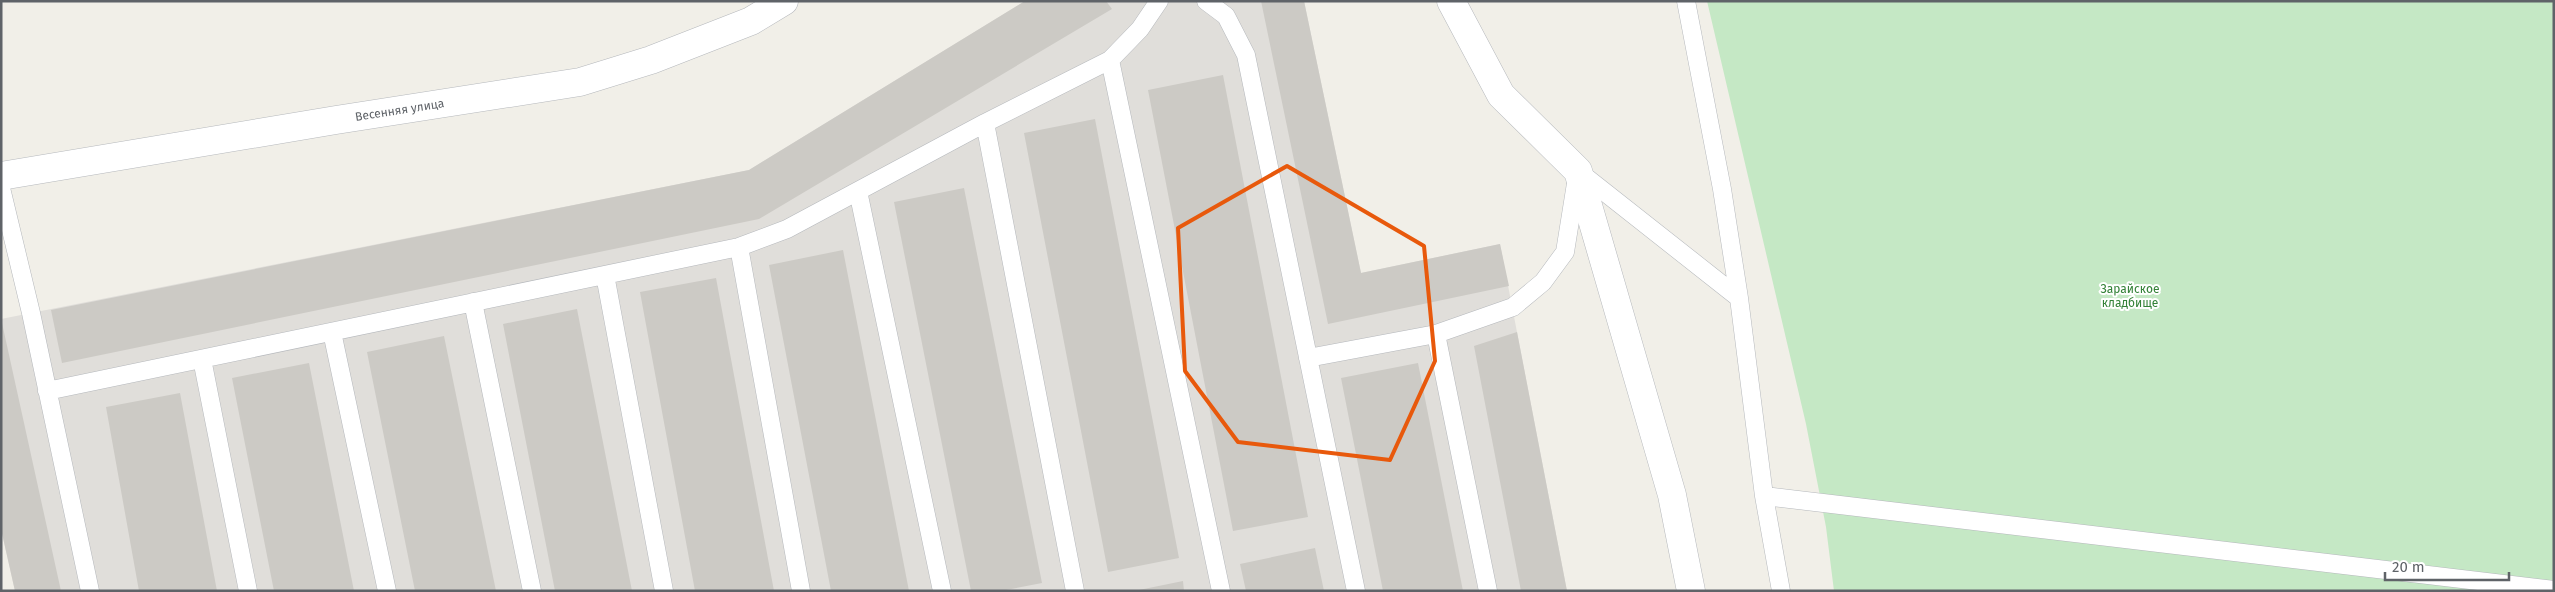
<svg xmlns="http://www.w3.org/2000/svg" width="2555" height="592" font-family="'Fira Sans',sans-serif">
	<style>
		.industrial { fill: #e0deda }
		.green { fill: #c5e8c5 }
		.building { fill: #cccac5 }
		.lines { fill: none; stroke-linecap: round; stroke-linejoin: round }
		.lane-casing { stroke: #b5b8bc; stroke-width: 19 }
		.street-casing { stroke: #b5b8bc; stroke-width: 29 }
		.lane { stroke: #fff; stroke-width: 18 }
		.street { stroke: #fff; stroke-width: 28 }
		.marked { fill: none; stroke: #e8590c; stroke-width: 4; stroke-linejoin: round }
		.labels { text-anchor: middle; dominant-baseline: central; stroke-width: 4; stroke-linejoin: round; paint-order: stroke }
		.street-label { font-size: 12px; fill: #5f6368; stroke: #fff }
		.park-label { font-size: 12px; fill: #348238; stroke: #fff }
	</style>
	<rect width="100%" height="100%" fill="#f1efe8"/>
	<path class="industrial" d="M1025 1H1304L1361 273 1500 244 1567 591H15L1 529V319L749 170Z"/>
	<path class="green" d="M1707 1H2554V591H1834L1826 527 1806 424Z"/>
	<path class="building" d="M1025 1H1106L1112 9 759 219 62 363 51 310 749 170Z
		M1261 1H1304L1361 273 1500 244 1509 286 1328 324Z
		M1223 75 1308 517 1233 531 1148 90Z
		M1095 119 1179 558 1108 572 1024 133Z
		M964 188 1042 583 1001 591H971L894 202Z
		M843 250 909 591H831L769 265Z
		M716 278 774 591H695L640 292Z
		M577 309 632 591H555L503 324Z
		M2 323 61 591H15L1 529Z
		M1517 332 1567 591H1521L1474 346Z
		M444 336 496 591H415L367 352Z
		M309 363 354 591H274L232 378Z
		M1418 363 1463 591H1383L1341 378Z
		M180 393 217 591H139L106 407Z
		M1315 548 1324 591H1246L1240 564Z
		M1183 581 1184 591H1139V590Z"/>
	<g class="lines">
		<defs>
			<path id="lane" d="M1206 1 1226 16 1246 55 1356 591
				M1686 1 1722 189 1739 298
				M1110 60 1221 591
				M985 123 1075 591
				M1 188 31 313 90 591
				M858 191 942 591
				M739 247 801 591
				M605 275 664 591
				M473 302 532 591
				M332 332 387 591
				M1436 334 1488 591
				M1308 358 1436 334 1513 307 1543 282 1565 252 1578 171 1739 298 1764 496 1781 591
				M202 359 248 591
				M47 391 739 247 787 229 985 123 1110 60 1140 29 1159 1
				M1764 496 2554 590"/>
			<g id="street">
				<path d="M1451 1 1501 95 1578 171 1672 495 1691 591"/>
				<path id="s1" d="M1 176 336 120 580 82 651 60 751 21 784 1"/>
			</g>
		</defs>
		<use href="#lane" class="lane-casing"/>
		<use href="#street" class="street-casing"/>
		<use href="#lane" class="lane"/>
		<use href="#street" class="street"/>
	</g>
	<path class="marked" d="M1287 166 1424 246 1435 361 1390 460 1238 442 1185 371 1178 228Z"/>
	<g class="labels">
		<g class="street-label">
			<text stroke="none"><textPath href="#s1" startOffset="404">Весенняя улица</textPath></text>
		</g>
		<g class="park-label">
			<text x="2130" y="289">Зарайское<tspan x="2130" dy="14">кладбище</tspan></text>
		</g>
	</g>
	<rect width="2555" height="592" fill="none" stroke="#5f6368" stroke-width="5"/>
	<path d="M2385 572v8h124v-8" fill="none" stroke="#5f6368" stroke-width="2.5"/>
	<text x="2392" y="572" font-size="15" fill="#5f6368" stroke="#ffffff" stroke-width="4" paint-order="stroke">20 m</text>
</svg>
